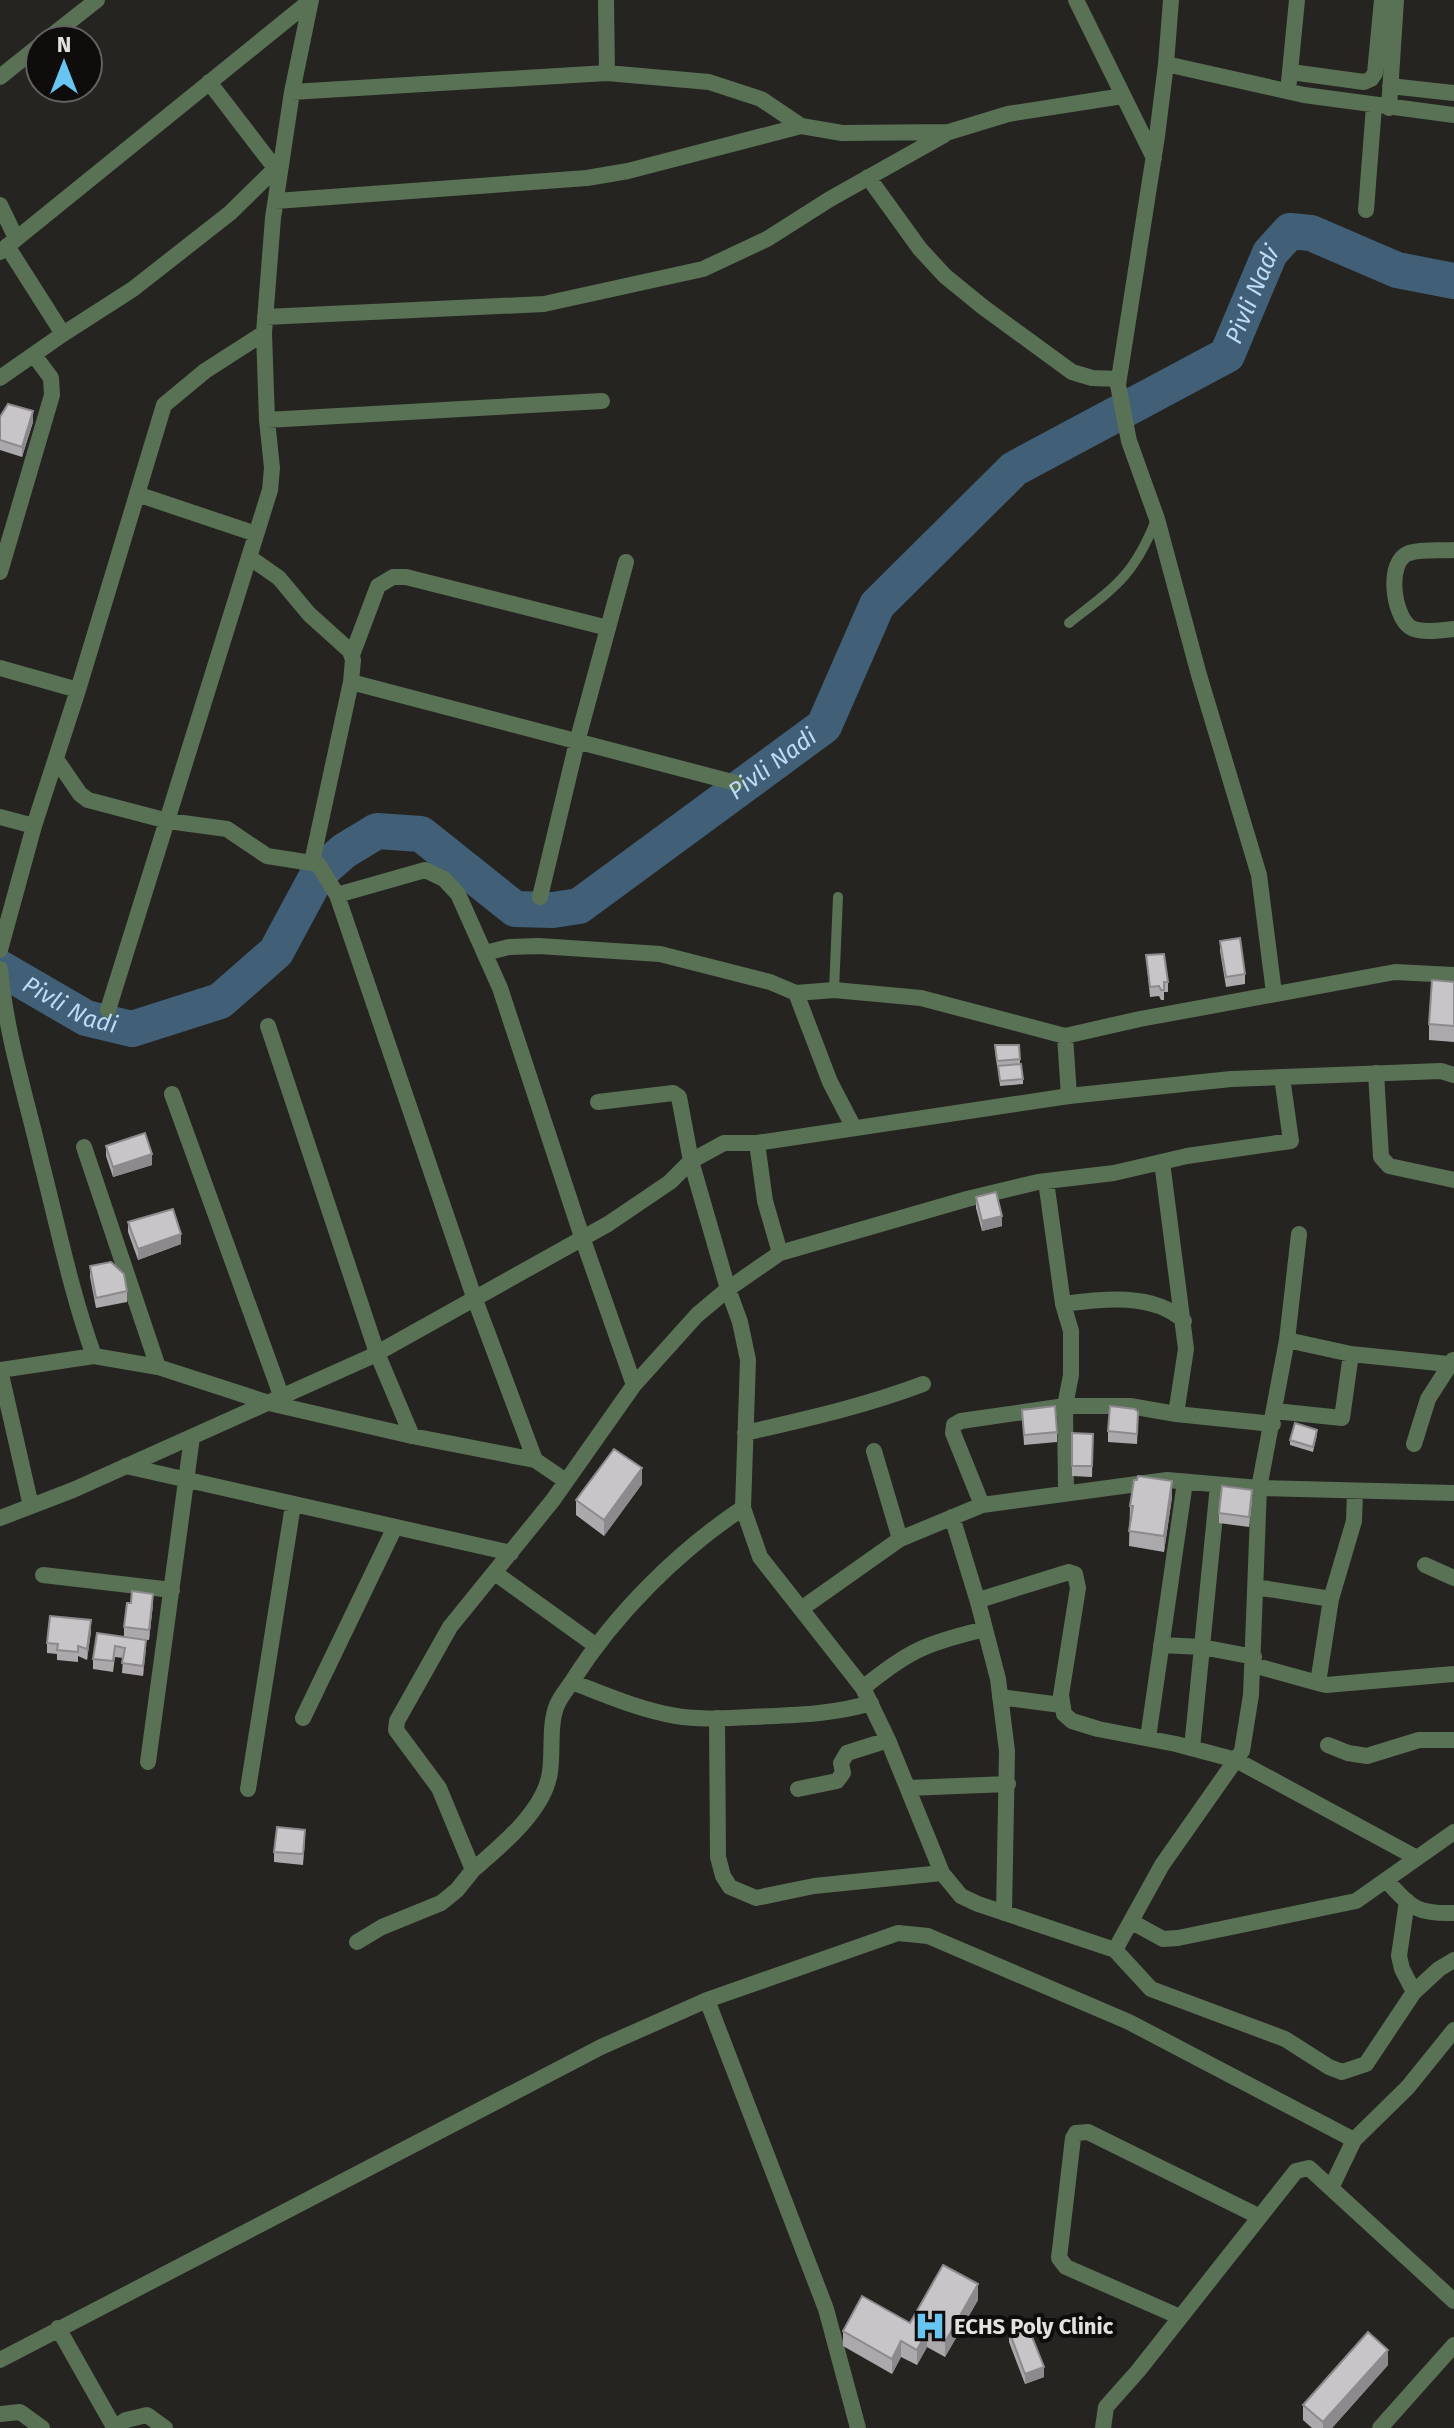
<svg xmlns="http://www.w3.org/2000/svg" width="1454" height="2428" font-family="'Fira Sans',sans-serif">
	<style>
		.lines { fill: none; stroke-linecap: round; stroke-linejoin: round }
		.river { stroke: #416078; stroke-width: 36 }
		.service { stroke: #597155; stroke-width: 10 }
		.minor { stroke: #597155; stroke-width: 16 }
		.tertiary { stroke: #597155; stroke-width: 16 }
		.wall { fill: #aca9ac }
		.shaded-wall { fill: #8c8a8c }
		.building { fill: #c8c5c8; stroke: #8c8a8c; stroke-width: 2 }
		.labels { text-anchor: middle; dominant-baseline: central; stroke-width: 8; stroke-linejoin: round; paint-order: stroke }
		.poi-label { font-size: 22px; font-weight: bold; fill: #e2e1df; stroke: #0e0d0c; text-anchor: start }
		.water-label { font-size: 24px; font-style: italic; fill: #bbdbf6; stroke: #0e0d0c }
	</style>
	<rect width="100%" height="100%" fill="#252420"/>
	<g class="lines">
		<path class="river" id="s1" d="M0 968 86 1018 132 1029 220 1001 276 952 318 874 344 851 377 831 421 834 515 909 553 910 579 906 824 726 877 605 1014 469 1227 355 1270 253 1290 231 1311 233 1397 270 1454 281"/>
		<path class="service" d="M1069 623C1116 586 1133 577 1156 520
			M834 990 838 897"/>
		<path class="minor" d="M606 0 607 73
			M1076 0 1154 158
			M1171 0 1166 64 1304 95 1454 115
			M46 40 97 0
			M1166 64 1157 136 1118 385 1129 441 1157 519 1199 675 1259 875 1274 993
			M1291 72 1364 82 1371 79 1375 73 1382 0
			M0 77 40 45
			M209 82 275 168
			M1289 82 1297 0
			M1390 86 1454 93
			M292 92 607 73 709 82 761 99 801 126 842 133 949 132 1008 114 1123 96
			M1389 108 1396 0
			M868 177 920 249 945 276 983 307 1072 372 1092 378 1119 379
			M276 201 587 178 628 171 801 126
			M0 205 16 238
			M1366 210 1374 106
			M7 246 63 334 133 289 230 213 281 163
			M0 252 310 1
			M265 317 544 304 703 269 767 239 830 199 944 135
			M0 378 63 334
			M267 420 602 401
			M137 494 256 534
			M1454 550C1440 551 1422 549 1409 553 1386 561 1393 615 1410 627 1420 634 1442 630 1454 629
			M249 557 279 578 309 614 350 651 353 660 351 682
			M0 572 52 395 51 378 34 355
			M352 655 378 586 393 577H406L608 628
			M0 668 78 690
			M56 759 80 794 88 800 168 821 227 829 267 856 318 864 337 895 474 1297 535 1460
			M0 817 34 826
			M312 862 351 682 736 783
			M337 895 425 870 444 879 458 894 500 988 582 1237 634 1385
			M540 897 577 742 626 562
			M0 950 34 826 78 690 164 405 205 371 264 333 273 218 292 92 311 0
			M485 953 509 947 539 946 660 954 770 982 796 993 834 990 921 998 1065 1036
			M0 969C6 1034 26 1097 41 1161 58 1227 71 1292 94 1356
			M796 993 830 1082 854 1128
			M108 1010 270 490 272 468 267 420 264 333
			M268 1026 377 1353 412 1436
			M1376 1073 1381 1157 1389 1166 1454 1180
			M172 1094 282 1398
			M1069 1096 1065 1036 1140 1019 1395 972 1454 975
			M598 1102 673 1093 679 1097 691 1161 728 1289 740 1322 748 1360 743 1508 760 1557 801 1609 900 1539 982 1505 1167 1480 1259 1488 1251 1695 1242 1751 1162 1865 1115 1950
			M757 1143 765 1201 780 1253
			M84 1147 158 1367
			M1046 1181 1063 1304 1071 1331V1375L1065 1406H1130L1176 1414 1186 1349 1162 1162
			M1063 1304C1101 1299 1153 1292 1184 1321
			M1287 1340 1299 1234
			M1448 1364 1351 1354 1287 1340 1259 1488 1454 1493
			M1275 1411 1342 1418 1351 1354
			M1176 1414 1273 1424
			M745 1433C806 1419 865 1406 923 1384
			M1414 1444 1428 1399 1453 1360
			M874 1451 900 1539
			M126 1466 511 1553
			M982 1505 953 1433 954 1425 961 1421 1065 1406 1066 1492
			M31 1506 0 1370 94 1356 158 1367 269 1403 412 1436 535 1460 566 1481
			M743 1508C678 1551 615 1614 573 1680 568 1688 561 1696 557 1705 549 1724 553 1751 550 1772 545 1810 501 1846 473 1870L439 1788 396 1730 397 1721 450 1627 553 1500 634 1385 697 1315 728 1289 780 1253 967 1199 1038 1182 1114 1173 1187 1156 1291 1141 1282 1077
			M952 1517 978 1602
			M1425 1565 1454 1578
			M495 1573 595 1645
			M43 1575 172 1590
			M1256 1587 1331 1599
			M801 1609 863 1688 888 1740 942 1873 961 1896 978 1904 1115 1950 1151 1989 1285 2039 1329 2067 1342 2072 1366 2064 1414 1992 1439 1969 1454 1960
			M1161 1645 1202 1647 1254 1657
			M1253 1665 1318 1683 1331 1599 1354 1521 1355 1491
			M572 1682C606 1695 640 1710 676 1716 700 1720 726 1718 750 1717 791 1715 831 1715 871 1703
			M1318 1683 1326 1685 1454 1674
			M863 1688C909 1650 927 1643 985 1629
			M1000 1697 1061 1705
			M303 1718 394 1529
			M717 1718 718 1857 723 1876 730 1887 756 1898 814 1886 942 1873
			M1148 1738 1185 1482
			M1328 1745 1348 1753 1367 1756 1419 1740H1454
			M1192 1748 1218 1485
			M148 1762 192 1437
			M908 1788 1008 1784
			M248 1789 293 1505
			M798 1789 837 1781 843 1773 841 1763 847 1753 888 1740
			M1386 1880C1411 1907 1415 1914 1454 1913
			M1407 1901 1399 1956 1402 1969 1414 1992
			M1004 1913 1007 1751 998 1679 978 1602 982 1599 1069 1572 1075 1574 1078 1588 1061 1695 1064 1714 1072 1721 1098 1729 1176 1744 1236 1760 1417 1858
			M1132 1922 1163 1939 1178 1938 1356 1901 1454 1832
			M357 1942 382 1927 441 1903 457 1890 473 1870
			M707 2000 826 2309 858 2428
			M1331 2188 1354 2140
			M1180 2317 1066 2267 1059 2258 1073 2138 1076 2133 1088 2132 1258 2216
			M58 2328 114 2427
			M0 2360 601 2047 707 2000 898 1933 928 1936 1129 2022 1354 2140 1408 2087 1454 2030
			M0 2414 20 2412 42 2428
			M114 2428 126 2420 147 2415 165 2428
			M1103 2428 1106 2407 1138 2371 1296 2171 1309 2168 1454 2301
			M1380 2428 1454 2345"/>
		<path class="tertiary" d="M0 1518 73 1490 370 1357 608 1224 670 1182 691 1161 724 1143H757L1069 1096 1231 1079 1441 1071 1454 1075"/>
	</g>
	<path class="wall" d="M0 417 33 422 22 457 0 450Z
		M1220 941 1245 974V984L1226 987 1220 951Z
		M1146 955 1168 982V992H1164V1000H1161L1159 996 1150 997Z
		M1454 982V1042L1429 1040V1024Z
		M995 1050 1020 1059V1064L997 1066Z
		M998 1066 1023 1079V1084L1000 1086Z
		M106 1146 152 1165 113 1177 106 1156Z
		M976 1197 1002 1226 982 1231 976 1208Z
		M128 1222 181 1244 138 1260 128 1232Z
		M90 1266 127 1291V1302L96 1308 90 1277Z
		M1022 1410 1057 1432V1442L1024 1445Z
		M1138 1422 1137 1444 1108 1442V1431Z
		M1072 1433 1093 1434 1092 1477 1072 1476Z
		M1317 1435 1313 1452 1290 1445V1440Z
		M642 1484 604 1536 576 1515V1500Z
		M1172 1497 1164 1552 1129 1546 1130 1506Z
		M1252 1500 1249 1527 1219 1523V1513Z
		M153 1604 149 1640H146L143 1676 122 1673 123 1658 115 1657 113 1672 93 1669V1659L124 1637V1627Z
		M91 1631 87 1660 78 1656V1662L57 1660V1654L47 1653V1643Z
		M305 1840 303 1865 274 1862V1852Z
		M978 2300 945 2357 927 2347 917 2365 901 2357 892 2374 843 2346V2331L910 2323Z
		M1009 2331 1044 2377 1025 2384 1009 2342Z
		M1388 2365 1332 2428H1312L1303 2420V2405Z"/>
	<path class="shaded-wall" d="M33 411V422L22 457V447Z
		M152 1154V1165L113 1177V1167Z
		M1002 1216V1226L982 1231V1221Z
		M181 1234V1244L138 1260V1249Z
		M642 1468V1484L604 1536V1520Z
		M1172 1481V1497L1164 1552V1536Z
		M1252 1490V1500L1249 1527V1517Z
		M153 1594V1604L149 1640V1630Z
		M91 1620V1631L87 1660V1649Z
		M146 1640V1650L143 1676V1666Z
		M978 2284V2300L945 2357V2342Z
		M927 2331V2347L917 2365V2350Z
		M901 2341V2357L892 2374V2359Z
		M1388 2350V2365L1332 2428H1323V2422Z
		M1044 2367V2377L1025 2384V2374Z"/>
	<path class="building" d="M8 404 33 411 22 447 0 440V417Z
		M1240 938 1245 974 1226 977 1220 941Z
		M1164 954 1168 982H1164V990H1161L1159 986 1150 987 1146 955Z
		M1432 980 1454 982V1026L1429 1024Z
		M995 1045H1019L1020 1059 997 1061Z
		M1021 1064 1023 1079 1000 1081 998 1066Z
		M145 1133 152 1154 113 1167 106 1146Z
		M996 1192 1002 1216 982 1221 976 1197Z
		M173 1209 181 1234 138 1249 128 1222Z
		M111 1262 124 1274 127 1291 96 1298 90 1266Z
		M1055 1406 1057 1432 1024 1435 1022 1410Z
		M1110 1406 1135 1409 1138 1412 1137 1434 1108 1431Z
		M1295 1423 1317 1430 1313 1447 1290 1440Z
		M1072 1433 1093 1434 1092 1466H1072Z
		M614 1449 642 1468 604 1520 576 1500Z
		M1138 1476 1172 1481 1164 1536 1129 1531 1133 1506H1130L1134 1480H1137Z
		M1222 1486 1252 1490 1249 1517 1219 1513Z
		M132 1591 153 1594 149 1630 124 1627 127 1603H131Z
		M50 1616 91 1620 87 1649 78 1646V1652L57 1650 58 1644 47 1643Z
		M97 1633 146 1640 143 1666 122 1663 125 1648 115 1646 113 1661 93 1659Z
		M277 1827 305 1830 303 1854 274 1852Z
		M943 2265 978 2284 945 2342 927 2331 917 2350 901 2341 892 2359 843 2331 862 2296 910 2323Z
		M1027 2324 1044 2367 1025 2374 1009 2331Z
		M1368 2332 1388 2350 1323 2422 1303 2405Z"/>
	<defs>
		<symbol id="hospital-bare" viewBox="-9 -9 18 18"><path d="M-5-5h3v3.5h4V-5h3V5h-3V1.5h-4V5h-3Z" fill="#68c4f0" stroke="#0e0d0c" stroke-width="2.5" paint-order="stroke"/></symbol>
	</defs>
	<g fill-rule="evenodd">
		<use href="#hospital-bare" x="908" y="2304" width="44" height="44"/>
	</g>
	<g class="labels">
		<g class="poi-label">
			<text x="954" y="2326">ECHS Poly Clinic</text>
		</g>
		<g class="water-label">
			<text stroke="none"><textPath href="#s1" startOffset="1640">Pivli Nadi</textPath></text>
			<text stroke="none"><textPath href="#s1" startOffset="944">Pivli Nadi</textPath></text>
			<text stroke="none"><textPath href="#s1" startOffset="80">Pivli Nadi</textPath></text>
		</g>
	</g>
	<g transform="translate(64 64)"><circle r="38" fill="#0e0d0c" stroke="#636260" stroke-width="2"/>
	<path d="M0-6L14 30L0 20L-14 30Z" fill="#68c4f0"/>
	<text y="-12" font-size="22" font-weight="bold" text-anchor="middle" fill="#e2e1df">N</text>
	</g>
</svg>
